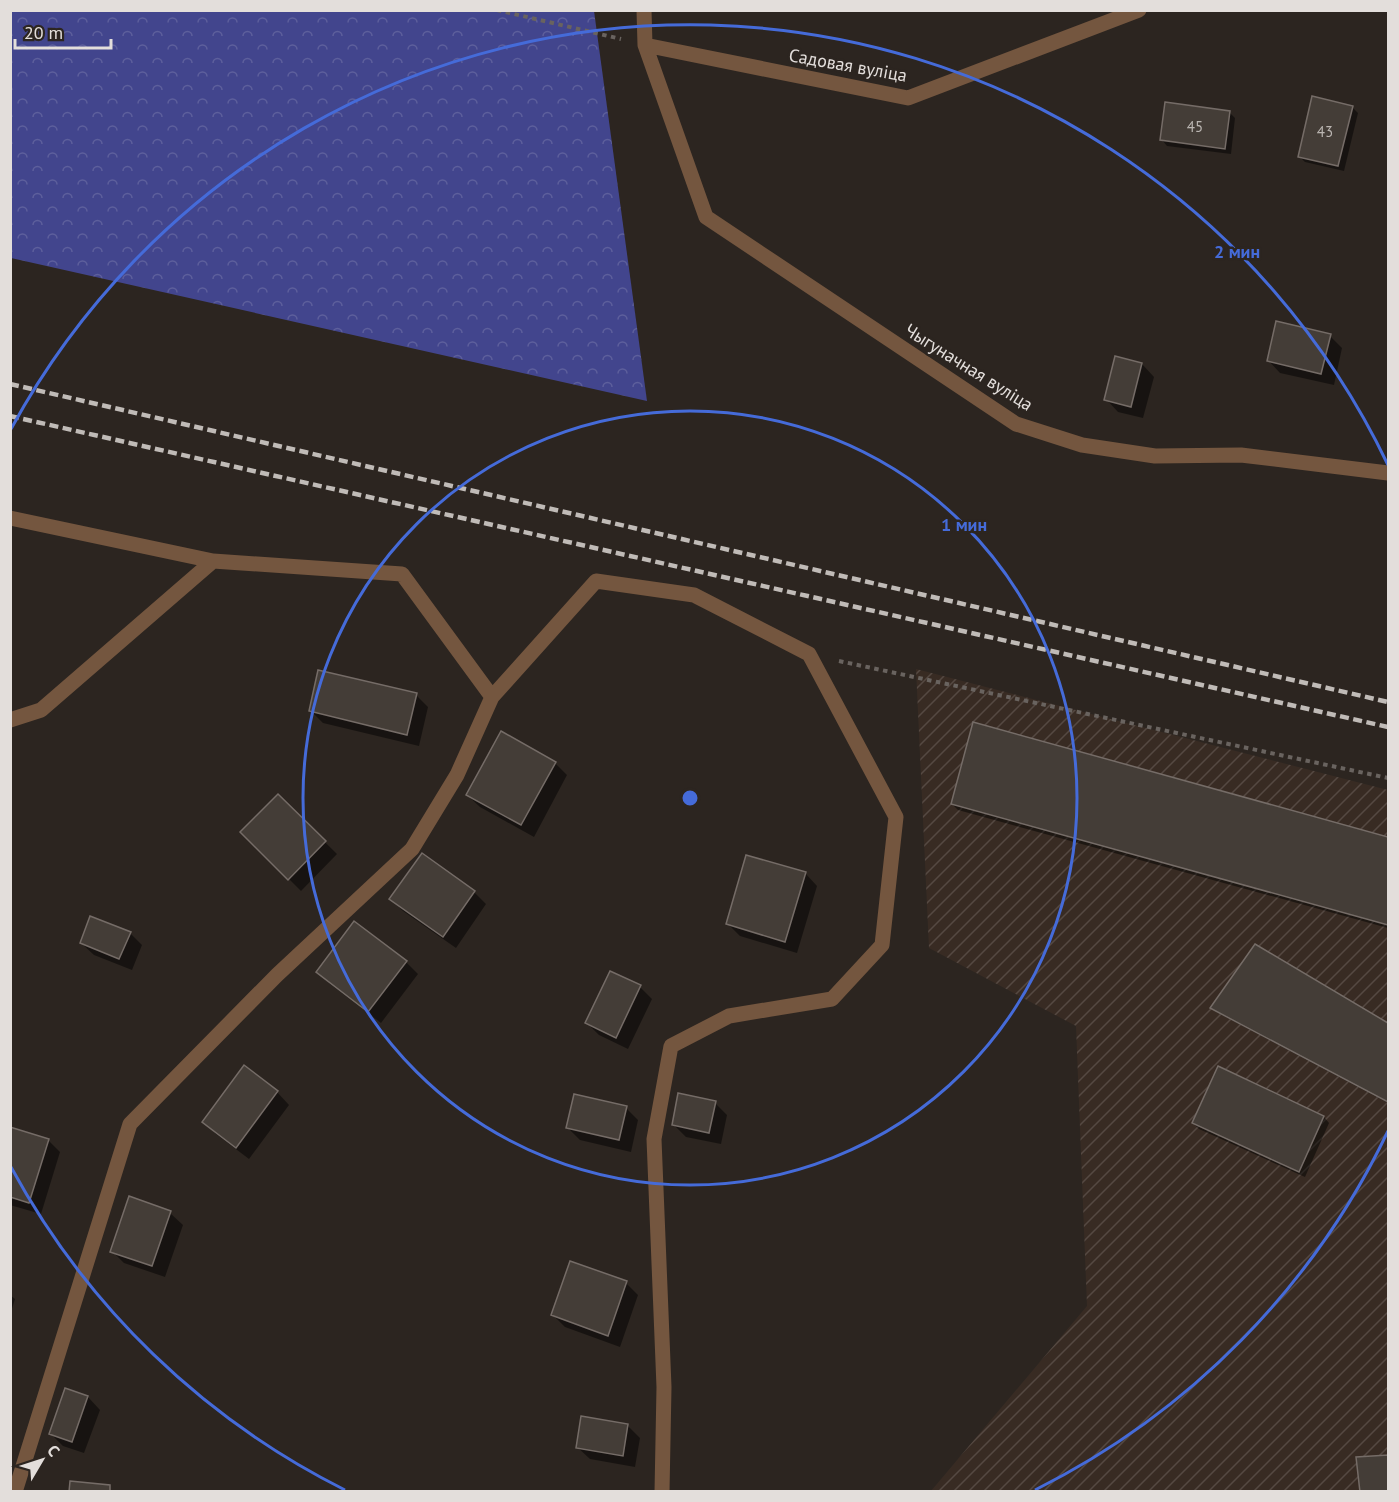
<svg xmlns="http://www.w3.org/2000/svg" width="1399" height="1502" font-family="'PT Sans',sans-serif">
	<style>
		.industrial { fill: url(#industrial-furrows) }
		.forest { fill: url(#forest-crowns) }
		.shadow { fill: #0007 }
		.building { fill: #443d37; stroke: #756c67; stroke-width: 1.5 }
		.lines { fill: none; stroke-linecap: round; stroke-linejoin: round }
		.path { stroke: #69635f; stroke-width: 4; stroke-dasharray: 4.5 4.5; stroke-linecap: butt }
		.minor { stroke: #74563f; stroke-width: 15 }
		.rail { stroke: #c0bbb7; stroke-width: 4.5; stroke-dasharray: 9 4.5; stroke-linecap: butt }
		.ring { fill: none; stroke: #456bd9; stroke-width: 3 }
		.labels { text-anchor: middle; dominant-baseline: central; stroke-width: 5; stroke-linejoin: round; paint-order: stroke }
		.number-label { font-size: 15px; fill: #bbb6b2 }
		.street-label { font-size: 18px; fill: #e3dedb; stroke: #2c2520 }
		.centre { fill: #456bd9; stroke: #2c2520; stroke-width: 3 }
		.ring-label { font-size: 18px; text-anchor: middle; font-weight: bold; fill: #456bd9; stroke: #2c2520; stroke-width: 5; stroke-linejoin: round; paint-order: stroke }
	</style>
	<defs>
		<pattern id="industrial-furrows" width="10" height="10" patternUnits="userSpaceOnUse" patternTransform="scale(1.5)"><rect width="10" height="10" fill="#382b23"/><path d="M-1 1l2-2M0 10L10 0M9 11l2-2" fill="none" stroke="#554942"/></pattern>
		<pattern id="forest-crowns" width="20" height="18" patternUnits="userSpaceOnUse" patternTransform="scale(1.5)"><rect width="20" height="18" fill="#42458d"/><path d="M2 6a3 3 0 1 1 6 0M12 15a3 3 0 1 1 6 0" fill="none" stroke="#5d5f9c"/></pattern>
	</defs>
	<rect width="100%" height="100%" fill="#2c2520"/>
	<path class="industrial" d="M916 669 1388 790V1491H931L1087 1306 1076 1026 929 948Z"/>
	<path class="forest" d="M11 10 594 11 647 401 11 258Z"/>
	<path class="shadow" d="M1352 107 1358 113 1344 171 1305 162 1299 156Z
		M1229 112 1235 118 1231 154 1167 146 1162 140Z
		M1330 336 1342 348 1334 385 1280 373 1268 360Z
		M1142 364 1154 377 1143 418 1118 412 1106 399Z
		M416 695 428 707 419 746 323 723 310 710Z
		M974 724 1388 839V928L958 810 952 804Z
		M555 763 567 775 534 837 480 807 467 795Z
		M278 796 337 854 301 891 242 832Z
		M805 873 817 886 797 953 740 936 728 924Z
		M474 892 486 904 456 948 403 911 391 899Z
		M130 933 142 945 132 970 94 955 81 943Z
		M1256 946 1388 1024V1103L1218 1013 1212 1008Z
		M406 962 418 974 381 1023 330 984 318 972Z
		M640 987 652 999 628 1049 599 1035 587 1023Z
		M244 1067 277 1092 289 1105 249 1159 216 1134 204 1122Z
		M1218 1068 1324 1117 1329 1123 1305 1177 1199 1129 1193 1123Z
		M715 1103 727 1115 721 1144 686 1137 673 1124Z
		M626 1108 638 1120 631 1152 580 1140 568 1128Z
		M10 1129 48 1140 60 1152 41 1214 10 1205Z
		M170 1213 183 1225 165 1277 124 1263 112 1251Z
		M626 1283 638 1295 620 1347 565 1327 553 1315Z
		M10 1295 15 1299 10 1315Z
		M88 1397 100 1410 84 1453 63 1446 51 1434Z
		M628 1426 640 1438 635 1467 590 1459 577 1447Z"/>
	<path class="building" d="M1312 96 1353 106 1338 166 1298 157Z
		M1165 102 1230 111 1225 149 1160 140Z
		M1276 321 1331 334 1321 374 1267 361Z
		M1115 356 1142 363 1131 407 1104 400Z
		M318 670 417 693 407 735 309 711Z
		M973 722 1388 837V925L951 804Z
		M501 731 556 762 521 825 466 795Z
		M278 794 326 841 288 880 240 832Z
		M422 853 475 891 443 937 389 899Z
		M746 855 806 872 785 942 726 924Z
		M90 916 131 932 119 959 80 943Z
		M354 921 407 961 368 1012 316 972Z
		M1255 944 1388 1023V1102L1210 1008Z
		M610 971 641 985 616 1038 585 1023Z
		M244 1065 278 1091 236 1148 202 1122Z
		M1218 1066 1324 1116 1299 1172 1192 1123Z
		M678 1093 716 1101 709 1133 672 1125Z
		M574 1094 627 1106 619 1140 566 1128Z
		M10 1127 49 1139 29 1203 10 1197Z
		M129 1196 171 1211 152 1266 110 1252Z
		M570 1261 627 1281 608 1336 551 1315Z
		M65 1388 88 1396 72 1442 49 1434Z
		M581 1416 628 1424 623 1456 576 1448Z
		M1388 1455V1492H1360L1356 1457Z
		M70 1481 110 1485V1492H69Z"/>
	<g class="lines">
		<path class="path" d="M497 10 621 39
			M839 661 1388 778"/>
		<path class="minor" d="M644 10 645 45 706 217 1016 424 1082 445 1155 456 1241 455 1388 473
			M645 45 908 98 1139 10
			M10 518 213 561
			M10 720 41 710 213 561 402 574 492 697 596 581 694 595 809 654 896 817 882 945 832 999 729 1016 671 1046 654 1139 664 1387 662 1492
			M15 1492 130 1124 277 975 412 849 457 775 492 697"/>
		<path class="rail" d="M10 384 1388 702
			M10 416 1388 727"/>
	</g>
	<g class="ring">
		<circle cx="690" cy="798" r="387"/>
		<path d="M1388 1131A773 773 0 0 1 1035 1490M345 1490A773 773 0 0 1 11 1167M11 429A773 773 0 0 1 1388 465"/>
	</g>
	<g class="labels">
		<g class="number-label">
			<text x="1195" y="126">45</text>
			<text x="1325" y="131">43</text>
		</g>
		<g class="street-label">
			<text transform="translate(848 65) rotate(10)">Садовая вуліца</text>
			<text transform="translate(969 367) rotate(32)">Чыгуначная вуліца</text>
		</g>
	</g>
	<circle cx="690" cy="798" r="9" class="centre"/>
	<g class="ring-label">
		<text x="1237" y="258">2 мин</text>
		<text x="964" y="531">1 мин</text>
	</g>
	<rect width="1399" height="1502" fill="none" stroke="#e3dedb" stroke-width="24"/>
	<g transform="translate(42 1460) rotate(51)" stroke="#2c2520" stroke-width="4.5" paint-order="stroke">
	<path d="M0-4.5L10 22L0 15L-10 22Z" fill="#e3dedb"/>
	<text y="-9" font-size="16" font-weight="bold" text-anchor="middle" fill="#e3dedb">С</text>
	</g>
	<path d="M15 39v9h96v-9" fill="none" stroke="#e3dedb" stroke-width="3"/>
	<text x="24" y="39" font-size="18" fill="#e3dedb" stroke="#2c2520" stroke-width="4.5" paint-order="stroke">20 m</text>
</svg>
